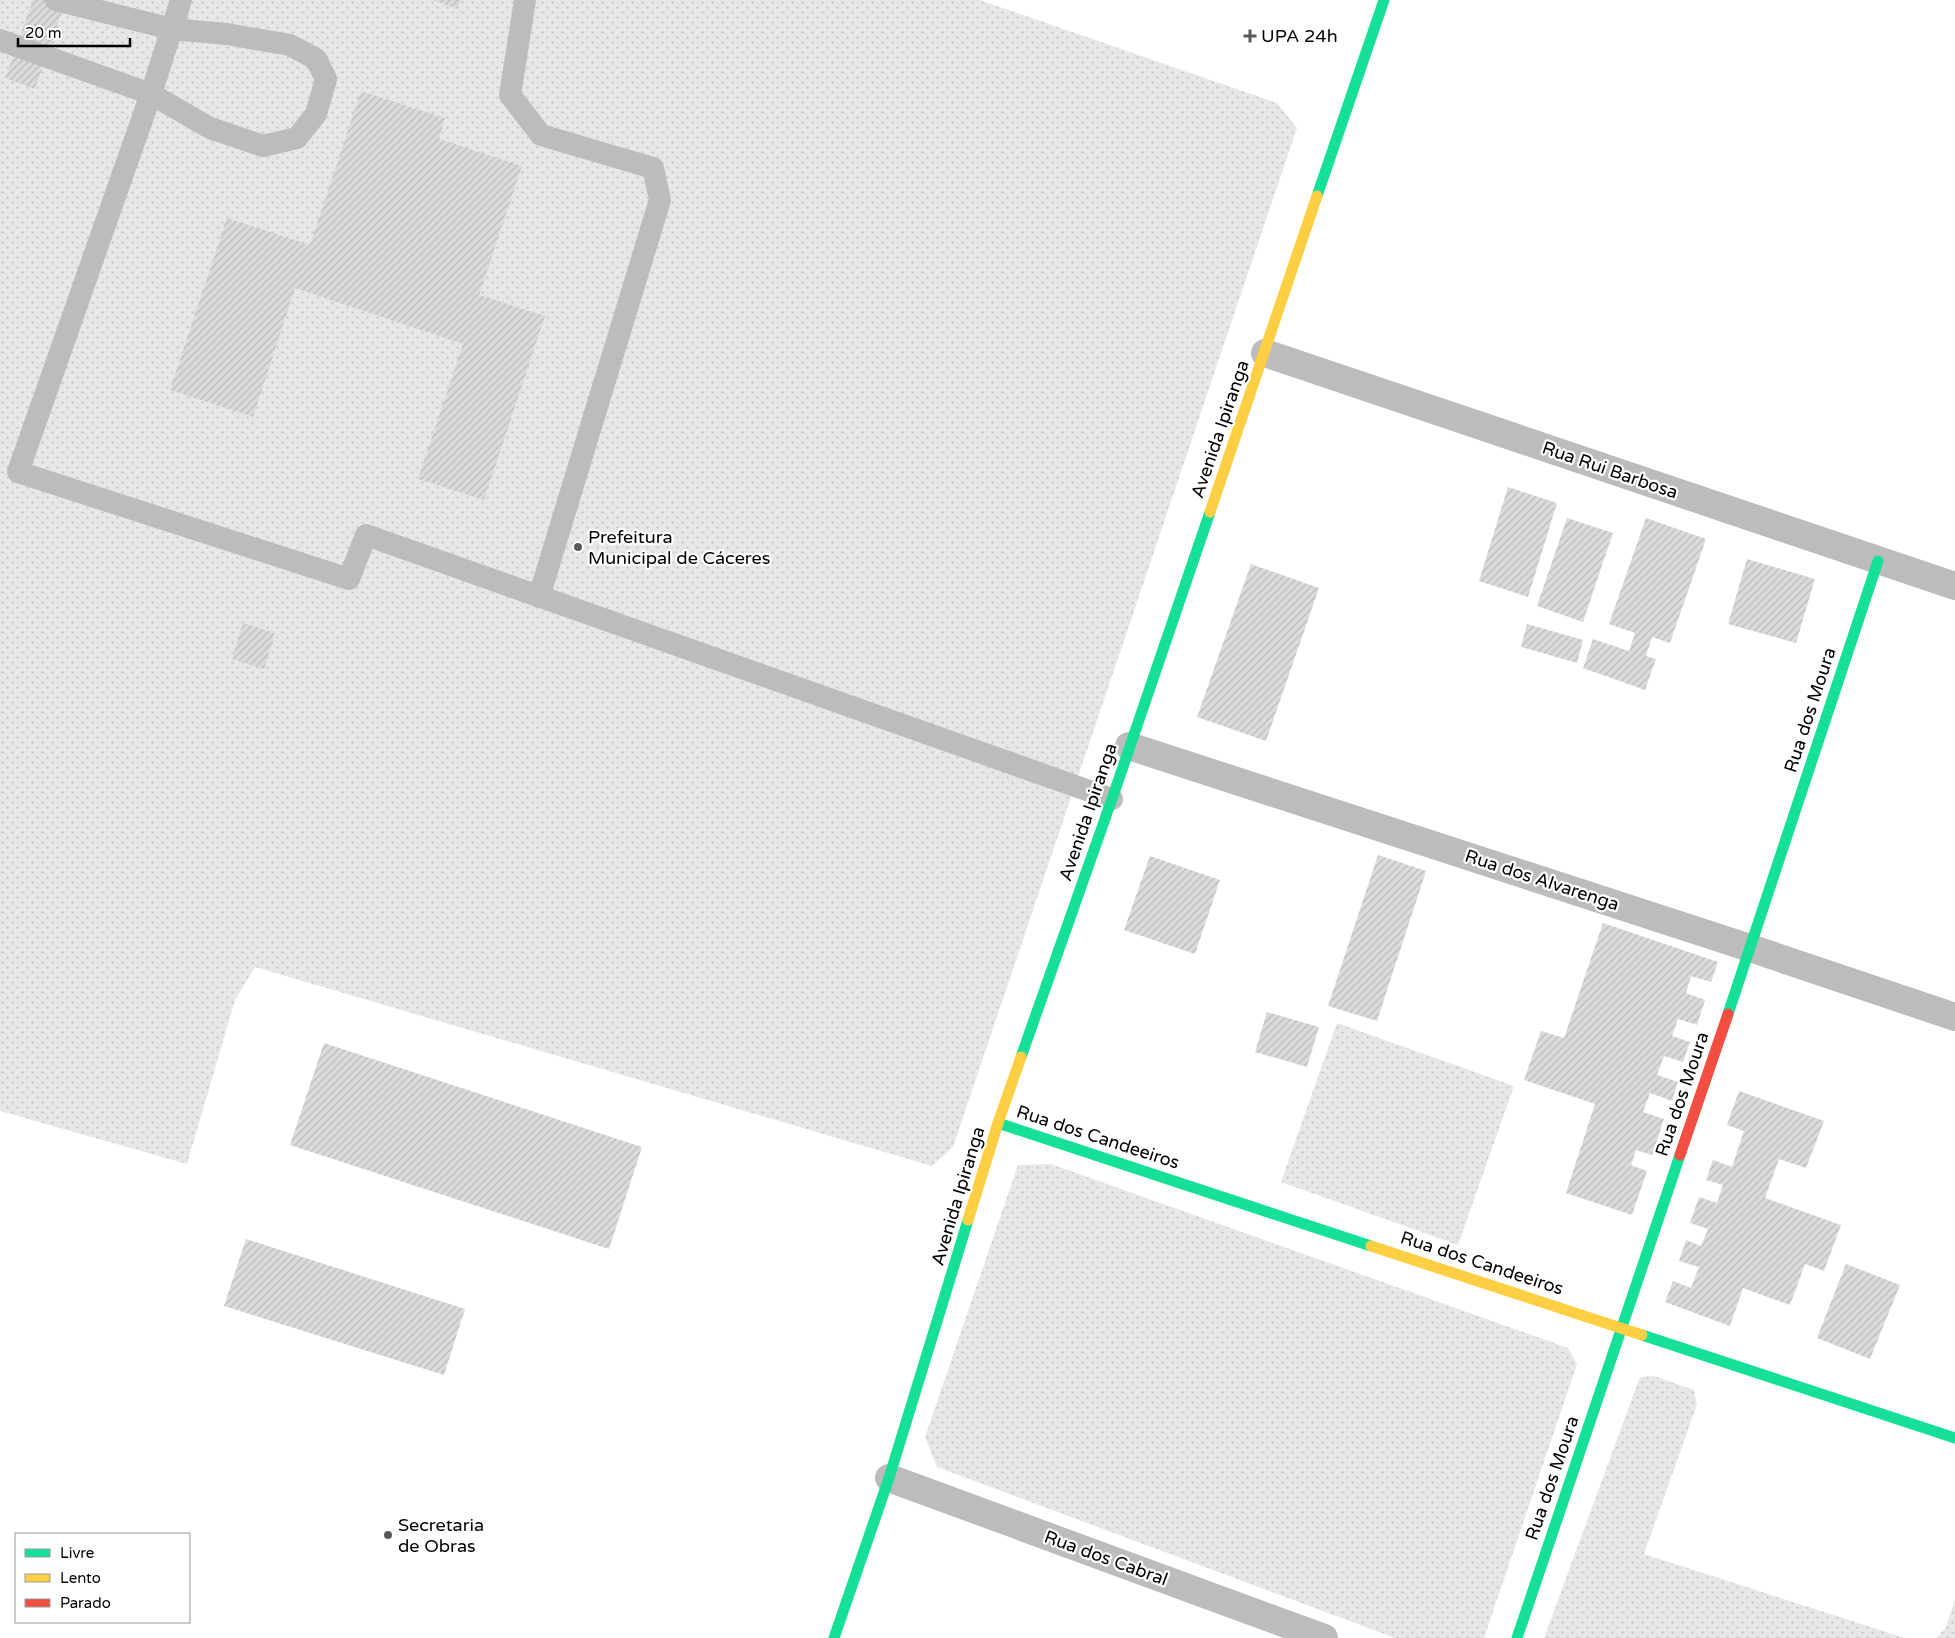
<svg xmlns="http://www.w3.org/2000/svg" width="1955" height="1638" font-family="'Varela Round',sans-serif">
	<style>
		.grass { fill: url(#grass-dots) }
		.building { fill: url(#building-hatch) }
		.lines { fill: none; stroke-linecap: round; stroke-linejoin: round }
		.lane { stroke: #bcbcbc; stroke-width: 22 }
		.street { stroke: #bcbcbc; stroke-width: 28 }
		.fast { stroke: #16e098; stroke-width: 11 }
		.slow { stroke: #ffcf43; stroke-width: 11 }
		.jam { stroke: #f24e42; stroke-width: 11 }
		.poi-dot { fill: #595959; stroke: #fff; stroke-width: 2 }
		.labels { text-anchor: middle; dominant-baseline: central; stroke-width: 4.5; stroke-linejoin: round; paint-order: stroke }
		.poi-label { font-size: 18px; fill: #000; stroke: #fff; text-anchor: start }
		.street-label { font-size: 18px; fill: #000; stroke: #fff }
	</style>
	<defs>
		<pattern id="grass-dots" width="8" height="8" patternUnits="userSpaceOnUse" patternTransform="scale(1.25)"><rect width="8" height="8" fill="#e7e7e7"/><path d="M2 2h.1M6 6h.1" fill="none" stroke="#c4c4c4" stroke-width="1.8" stroke-linecap="round"/></pattern>
		<pattern id="building-hatch" width="6" height="6" patternUnits="userSpaceOnUse" patternTransform="scale(1.25)"><rect width="6" height="6" fill="#dbdbdb"/><path d="M-1 1l2-2M0 6l6-6M5 7l2-2" fill="none" stroke="#bababa"/></pattern>
	</defs>
	<rect width="100%" height="100%" fill="#fff"/>
	<path class="grass" d="M0 0H980L1277 103 1297 128 953 1147 932 1166 255 967 235 1000 187 1164 0 1111Z
		M1337 1023 1514 1086 1458 1245 1281 1182Z
		M1051 1164 1568 1348 1577 1364 1484 1638H1395L937 1467 925 1437 1018 1165Z
		M1654 1376 1694 1390 1697 1404 1644 1554 1905 1638H1544L1640 1377Z
		M1955 1599V1638H1937L1946 1627Z"/>
	<path class="building" d="M33 0H66L35 89 5 78Z
		M433 0H461L457 9Z
		M361 91 445 118 439 139 522 166 479 295 545 316 484 500 418 479 463 344 295 288 253 417 170 390 227 218 310 245Z
		M1508 487 1557 503 1528 597 1479 581Z
		M1567 518 1613 533 1583 622 1537 606Z
		M1646 518 1706 539 1670 643 1652 637 1646 656 1656 659 1645 690 1583 668 1593 639 1629 651 1635 633 1609 624Z
		M1747 559 1815 579 1796 643 1728 624Z
		M1251 564 1319 588 1266 741 1197 717Z
		M243 623 275 633 264 669 232 659Z
		M1527 624 1583 640 1577 663 1521 647Z
		M1378 855 1426 871 1377 1021 1328 1006Z
		M1150 856 1220 880 1195 954 1124 930Z
		M1603 923 1718 962 1711 982 1691 976 1686 993 1705 1000 1697 1025 1678 1019 1672 1036 1690 1042 1683 1062 1664 1056 1657 1075 1678 1082 1672 1101 1650 1093 1643 1112 1664 1119 1652 1155 1636 1150 1631 1165 1647 1171 1632 1215 1566 1193 1595 1104 1524 1080 1541 1031 1564 1038Z
		M1267 1012 1319 1027 1307 1067 1255 1052Z
		M324 1043 642 1147 609 1249 290 1145Z
		M1739 1091 1824 1121 1806 1168 1779 1159 1765 1198 1841 1225 1824 1271 1805 1264 1790 1305 1743 1288 1730 1326 1665 1302 1673 1281 1691 1288 1699 1267 1679 1261 1686 1240 1701 1246 1708 1229 1690 1223 1699 1197 1717 1203 1723 1185 1706 1180 1713 1160 1732 1167 1744 1131 1727 1125Z
		M246 1239 465 1309 444 1375 224 1306Z
		M1846 1264 1900 1285 1870 1359 1817 1338Z"/>
	<g class="lines">
		<path class="lane" d="M181 0 151 94 18 472 349 579 366 535 1112 799
			M525 0 510 95 541 135 653 168 660 200 539 597
			M0 40 151 94 210 128 263 146 297 138 316 114 326 79 316 59 290 45 227 34 172 29 56 0"/>
		<path class="street" d="M1265 353 1955 586
			M1129 746 1750 948 1955 1017
			M889 1478 1324 1638"/>
		<path class="fast" d="M1317 196 1384 0
			M1728 1014 1878 561
			M1021 1057 1112 799 1210 512
			M998 1123 1371 1246
			M1642 1335 1955 1438
			M834 1638 889 1478 968 1220
			M1517 1638 1680 1155"/>
		<path class="slow" d="M1210 512 1317 196
			M968 1220 998 1123 1021 1057
			M1371 1246 1642 1335"/>
		<path class="jam" d="M1680 1155 1728 1014"/>
	</g>
	<g class="poi-dot">
		<path d="M1247.5 28.5h5v5h5v5h-5v5h-5v-5h-5v-5h5z"/>
		<circle cx="578" cy="547" r="5"/>
		<circle cx="388" cy="1535" r="5"/>
	</g>
	<g class="labels">
		<g class="poi-label">
			<text x="1261" y="36">UPA 24h</text>
			<text x="588" y="537">Prefeitura<tspan x="588" dy="21">Municipal de Cáceres</tspan></text>
			<text x="398" y="1525">Secretaria<tspan x="398" dy="21">de Obras</tspan></text>
		</g>
		<g class="street-label">
			<text transform="translate(1220 429) rotate(-71)">Avenida Ipiranga</text>
			<text transform="translate(1610 470) rotate(19)">Rua Rui Barbosa</text>
			<text transform="translate(1810 710) rotate(-72)">Rua dos Moura</text>
			<text transform="translate(1088 812) rotate(-71)">Avenida Ipiranga</text>
			<text transform="translate(1542 880) rotate(18)">Rua dos Alvarenga</text>
			<text transform="translate(1682 1094) rotate(-71)">Rua dos Moura</text>
			<text transform="translate(1098 1137) rotate(18)">Rua dos Candeeiros</text>
			<text transform="translate(958 1196) rotate(-73)">Avenida Ipiranga</text>
			<text transform="translate(1482 1263) rotate(18)">Rua dos Candeeiros</text>
			<text transform="translate(1552 1478) rotate(-71)">Rua dos Moura</text>
			<text transform="translate(1106 1558) rotate(20)">Rua dos Cabral</text>
		</g>
	</g>
	<rect x="15" y="1533" width="175" height="90" fill="#ffffff" stroke="#999999"/>
	<rect x="25" y="1549" width="25" height="8" fill="#16e098" stroke="#999999"/>
	<text x="60" y="1558" font-size="15" fill="#000000">Livre</text>
	<rect x="25" y="1574" width="25" height="8" fill="#ffcf43" stroke="#999999"/>
	<text x="60" y="1583" font-size="15" fill="#000000">Lento</text>
	<rect x="25" y="1599" width="25" height="8" fill="#f24e42" stroke="#999999"/>
	<text x="60" y="1608" font-size="15" fill="#000000">Parado</text>
	<path d="M18 38v8h112v-8" fill="none" stroke="#000000" stroke-width="2.5"/>
	<text x="25" y="38" font-size="15" fill="#000000" stroke="#ffffff" stroke-width="4" paint-order="stroke">20 m</text>
</svg>
